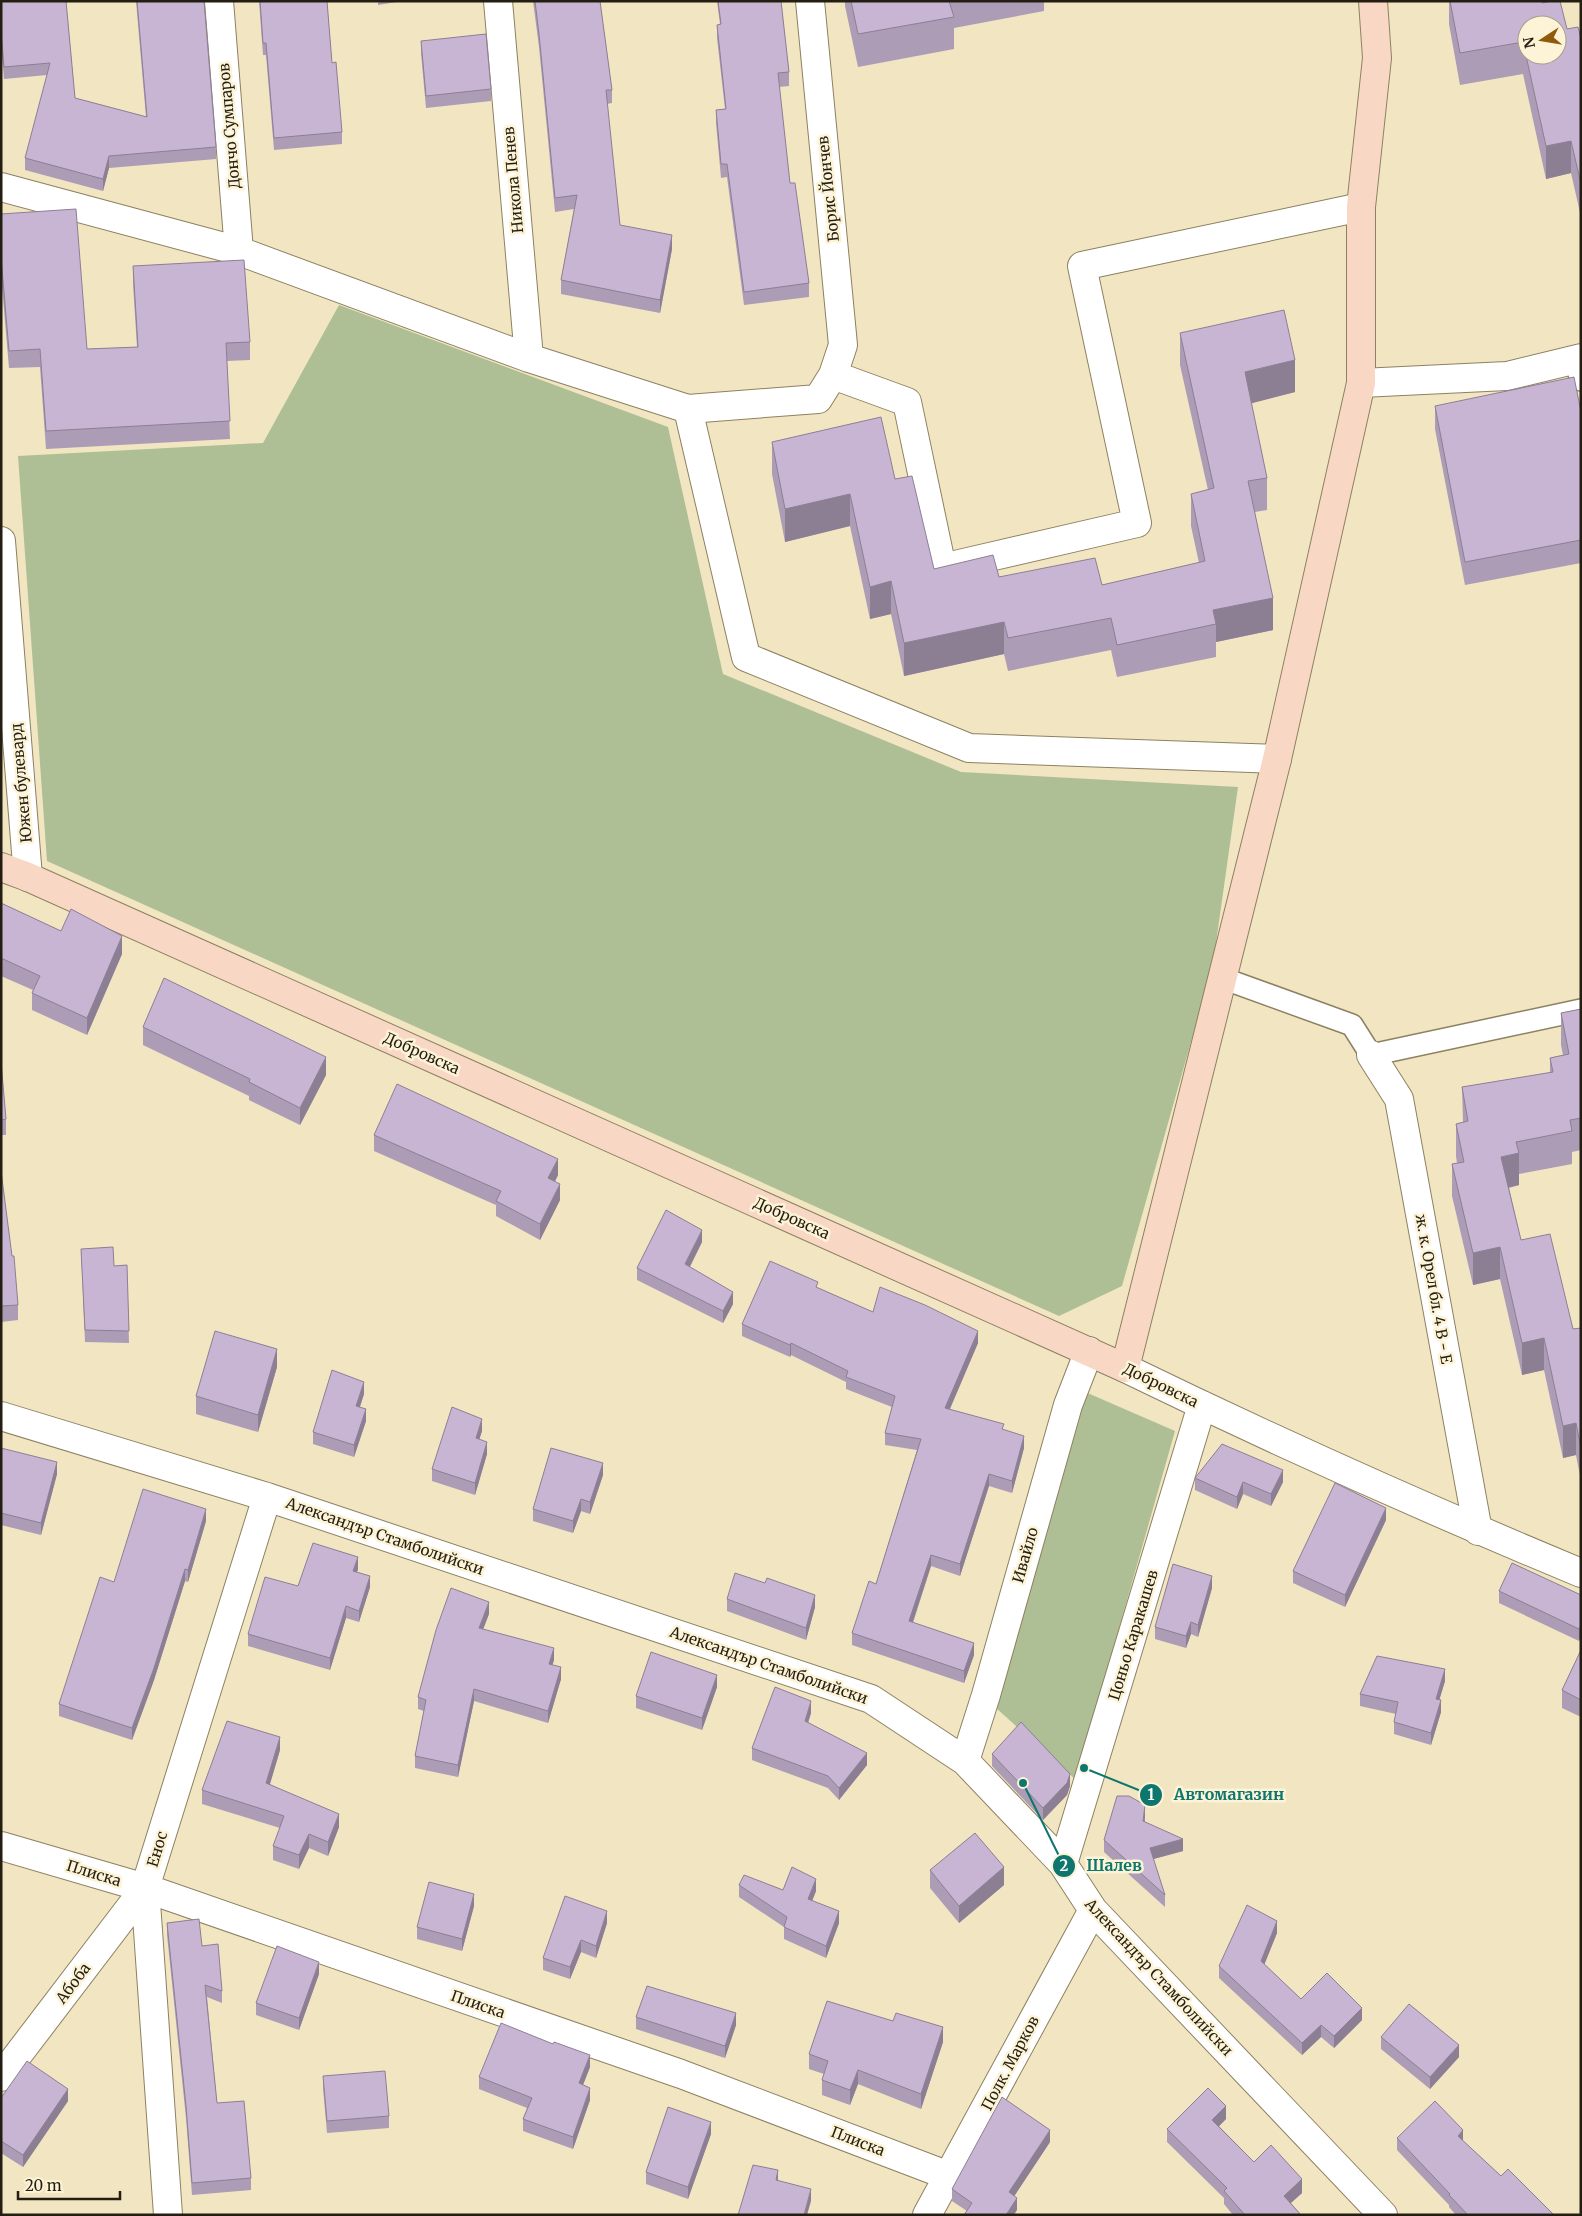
<svg xmlns="http://www.w3.org/2000/svg" width="1582" height="2216" font-family="Merriweather,serif">
	<style>
		.green { fill: #aebf95 }
		.lines { fill: none; stroke-linecap: round; stroke-linejoin: round }
		.lane-casing { stroke: #8d8161; stroke-width: 24 }
		.street-casing { stroke: #8d8161; stroke-width: 30 }
		.secondary-casing { stroke: #8d8161; stroke-width: 30 }
		.lane { stroke: #fff; stroke-width: 21 }
		.street { stroke: #fff; stroke-width: 28 }
		.secondary { stroke: #f9d7c5; stroke-width: 28 }
		.wall { fill: #ac9cb6 }
		.shaded-wall { fill: #8c7f94 }
		.building { fill: #c8b5d4; stroke: #8c7f94; fill-rule: evenodd }
		.labels { text-anchor: middle; dominant-baseline: central; stroke-width: 5; stroke-linejoin: round; paint-order: stroke }
		.street-label { font-size: 15px; fill: #231e11; stroke: #fdf3d7 }
		.leader { fill: none; stroke: #0f766e; stroke-width: 2 }
		.callout-dot { fill: #0f766e; stroke: #fdf3d7; stroke-width: 2 }
		.mark-label { font-size: 15px; text-anchor: middle; font-weight: bold; fill: #fff }
		.callout-label { font-size: 16px; text-anchor: middle; font-weight: bold; fill: #0f766e; stroke: #fdf3d7; stroke-width: 5; stroke-linejoin: round; paint-order: stroke }
	</style>
	<rect width="100%" height="100%" fill="#f2e5c2"/>
	<path class="green" d="M339 305 668 427 723 674 961 772 1238 787 1213 964 1122 1286 1059 1316 47 861 18 456 263 443Z
		M1083 1391 1175 1431 1076 1780 995 1707Z"/>
	<g class="lines">
		<defs>
			<path id="lane" d="M1575 360 1581 380
				M1222 978 1352 1025 1371 1055 1581 1010"/>
			<path id="street" d="M219 1 239 251
				M498 1 529 358
				M1 187 239 251 529 358 688 409 818 399 833 375 843 345 810 1
				M833 375 907 402 942 568 1137 523 1082 266 1361 207
				M1361 383 1507 376 1581 358
				M688 409 746 657 969 748 1277 759
				M1 541 28 877
				M1371 1055 1399 1099 1478 1531
				M1125 1368C1275 1441 1427 1509 1581 1573
				M1 1416 267 1497 871 1699 965 1761 1063 1864 1093 1910 1383 2215
				M965 1761 986 1695 1068 1405 1089 1351
				M1 1846 145 1888 681 2074 949 2176
				M1063 1864 1202 1405
				M1 2077 145 1888
				M168 2215 145 1888 267 1497
				M927 2215 1093 1910"/>
			<path id="secondary" d="M1 867 28 877 1125 1368 1277 759 1361 383V207L1377 58 1373 1"/>
		</defs>
		<use href="#lane" class="lane-casing"/>
		<use href="#street" class="street-casing"/>
		<use href="#secondary" class="secondary-casing"/>
		<use href="#lane" class="lane"/>
		<use href="#street" class="street"/>
		<use href="#secondary" class="secondary"/>
	</g>
	<path class="wall" d="M1 1H66L75 98 146 117 136 1H204L216 147V159L109 168 103 191 25 170V158L47 75 4 79 1 43Z
		M259 1H327L332 63 342 132V144L274 150 266 55H263Z
		M378 1H403L378 5Z
		M533 1H600L612 90V103L607 104 620 225 672 249 660 313 561 294V280L574 209 555 212 539 47Z
		M717 1H781L789 72V86L779 87 790 183 809 283V297L744 305 727 177 721 178 716 123V110L725 109 717 38V25L720 24Z
		M845 1H1044V11L954 28V49L858 67 845 6Z
		M1449 1H1541L1542 3 1567 29 1581 38V217L1571 173 1546 179 1523 74 1460 85 1449 24Z
		M421 41 491 89V101L426 108 421 53Z
		M1 214 87 349 137 347 133 284V266L250 342V360L227 361 230 439 46 449 40 367 9 368 1 275Z
		M1180 333 1295 392 1251 403 1267 478V510L1255 512 1273 630 1216 642V657L1117 677 1111 650 1008 671 1004 654 904 676 891 614 870 619 850 526 785 542 772 474V442L895 479 934 569 999 577 1102 585 1199 563 1191 526V494L1208 490 1180 365Z
		M1435 406 1581 412V563L1465 585 1435 429Z
		M1 903 61 931 122 954 87 1035 32 1010V993L33 990 1 976Z
		M1581 1009V1150L1572 1152V1164L1519 1174V1185L1509 1188 1521 1240 1573 1329 1581 1328V1480L1576 1455 1563 1458 1544 1370 1522 1375 1500 1279 1473 1285 1452 1196V1164L1457 1163 1456 1156V1124L1463 1122 1462 1087 1550 1073V1058L1563 1055 1561 1045V1013Z
		M143 1027 326 1075 300 1125 249 1100V1096L143 1045Z
		M1 1062 6 1119V1135H1Z
		M374 1135 558 1175 555 1182 560 1200 540 1240 496 1216V1205L374 1151Z
		M1 1171 18 1305V1320L1 1322Z
		M702 1242 690 1267 733 1304 723 1323 637 1280V1268Z
		M81 1249 114 1266 127 1265 129 1343 85 1342Z
		M818 1288 873 1312 978 1343 950 1409 1004 1430 1024 1448 1012 1493 989 1486 960 1576 931 1566 913 1623 974 1655 964 1683 852 1645V1633L876 1584 917 1450 885 1445V1433L892 1407 846 1389V1382L791 1355 790 1357 742 1336V1324Z
		M277 1367 258 1432 196 1414V1396Z
		M364 1394 360 1407 366 1421 354 1457 313 1444V1432Z
		M482 1431 479 1439 487 1454 475 1495 432 1481V1469Z
		M1 1448 57 1474 41 1535 1 1525Z
		M603 1475 590 1514 581 1511 573 1533 533 1521V1509Z
		M1195 1478 1283 1482 1271 1506 1243 1494 1237 1509 1195 1490Z
		M1386 1520 1345 1607 1293 1583V1571Z
		M206 1521 188 1582 185 1581 154 1680 132 1740 59 1716V1704L114 1582Z
		M358 1569 357 1572 370 1587 359 1622 346 1618 330 1670 248 1646V1634L298 1586Z
		M1212 1588 1198 1637 1191 1634 1186 1648 1155 1639V1627Z
		M1499 1591 1581 1595 1579 1641 1499 1603Z
		M727 1599 815 1607 806 1640 727 1611Z
		M489 1614 483 1629 554 1660 552 1665 561 1679 548 1723 474 1701 458 1777 415 1768V1756L424 1711 418 1709V1697Z
		M1581 1650V1717L1562 1708V1690Z
		M1445 1681 1439 1700 1441 1712 1431 1745 1394 1734V1722L1396 1714 1360 1706V1694Z
		M717 1687 702 1730 636 1708V1696Z
		M811 1713 808 1722 867 1765 839 1800 828 1788 752 1760V1748Z
		M280 1750 270 1784 339 1827 328 1856 309 1848 299 1869 273 1860V1846L280 1828 202 1804V1790Z
		M992 1754 1070 1786 1067 1795 1043 1820 992 1766Z
		M1145 1817V1822L1183 1851 1153 1859 1165 1895V1907L1104 1852V1840Z
		M930 1870 1004 1885 959 1923 930 1888Z
		M739 1885 783 1890 816 1891 812 1901 839 1923 826 1958 784 1939V1927L739 1897Z
		M474 1906 462 1951 417 1939V1927Z
		M167 1923 202 1946 222 1991V2003L207 1997 217 2103 251 2178V2190L192 2195 186 2118 167 1935Z
		M607 1923 596 1958 581 1952 570 1979 543 1970V1958Z
		M1277 1933 1264 1964 1301 1999 1362 2020 1334 2048 1321 2037 1302 2055 1219 1978V1966Z
		M319 1974 299 2030 256 2015V2003Z
		M636 2017 736 2025 725 2058 636 2029Z
		M1381 2037 1459 2057 1430 2089 1381 2049Z
		M943 2042 921 2109 858 2084 850 2105 822 2095V2080L824 2074 809 2069V2054Z
		M590 2067 583 2085 590 2100 573 2149 523 2131V2119L527 2108 479 2089V2077Z
		M323 2076 389 2116V2128L327 2133 323 2088Z
		M1 2098 68 2101 23 2167 1 2153Z
		M1226 2119 1219 2126 1254 2162 1302 2193 1291 2203 1301 2215H1233L1224 2204V2198L1167 2142V2129Z
		M711 2134 688 2199 646 2184V2172Z
		M1397 2138 1463 2141 1501 2176 1554 2215H1456L1449 2207V2205L1397 2150Z
		M1050 2142 1014 2196 1017 2210 967 2211 952 2201V2189Z"/>
	<path class="shaded-wall" d="M1571 141V173L1546 179V146Z
		M109 156V168L103 191V179Z
		M1581 184V217H1580V185Z
		M672 235V249L660 313V300Z
		M1295 360V392L1245 405V372Z
		M850 494V526L785 542V509Z
		M891 581V614L870 619V587Z
		M1273 598V630L1216 642V624L1213 610Z
		M1004 622V654L904 676V643Z
		M122 936V954L87 1035V1018Z
		M326 1057V1075L300 1125V1108Z
		M1519 1153V1185L1501 1189V1157Z
		M558 1159V1175L548 1194V1178Z
		M560 1184V1200L540 1240V1224Z
		M702 1230V1242L685 1276V1264Z
		M1500 1247V1279L1473 1285V1253Z
		M733 1292V1304L723 1323V1311Z
		M978 1331V1343L945 1420V1408Z
		M1544 1338V1370L1522 1375V1343Z
		M791 1343V1355L790 1357V1345Z
		M277 1349V1367L258 1432V1415Z
		M364 1382V1394L356 1418V1406Z
		M366 1409V1421L354 1457V1445Z
		M482 1419V1431L476 1450V1438Z
		M1576 1423V1455L1563 1458V1426Z
		M1024 1436V1448L1012 1493V1481Z
		M487 1442V1454L475 1495V1483Z
		M57 1462V1474L41 1535V1523Z
		M603 1463V1475L590 1514V1502Z
		M1283 1470V1482L1271 1506V1494Z
		M989 1474V1486L960 1576V1564Z
		M1243 1482V1494L1237 1509V1497Z
		M581 1499V1511L573 1533V1521Z
		M1386 1508V1520L1345 1607V1595Z
		M206 1509V1521L188 1582V1570Z
		M931 1555V1566L909 1633V1621Z
		M358 1557V1569L353 1583V1571Z
		M185 1569V1581L154 1680 132 1740V1728Z
		M370 1576V1587L359 1622V1611Z
		M1212 1576V1588L1198 1637V1625Z
		M815 1595V1607L806 1640V1628Z
		M489 1602V1614L479 1640V1628Z
		M346 1606V1618L330 1670V1658Z
		M1191 1622V1634L1186 1648V1636Z
		M1581 1625V1637L1579 1641V1629Z
		M974 1643V1655L964 1683V1671Z
		M554 1648V1660L549 1676V1664Z
		M561 1667V1679L548 1723V1711Z
		M1445 1669V1681L1436 1711V1699Z
		M717 1675V1687L702 1730V1718Z
		M474 1689V1701L458 1777V1765Z
		M1441 1700V1712L1431 1745V1733Z
		M811 1701V1713L805 1733V1721Z
		M280 1737V1750L266 1797V1783Z
		M867 1753V1765L839 1800V1788Z
		M1070 1774V1786L1067 1795 1043 1820V1808Z
		M1145 1805V1817L1143 1833V1821Z
		M339 1814V1827L328 1856V1842Z
		M309 1834V1848L299 1869V1855Z
		M1183 1839V1851L1150 1860V1848Z
		M1004 1867V1885L959 1923V1906Z
		M816 1879V1891L808 1911V1899Z
		M474 1894V1906L462 1951V1939Z
		M607 1911V1923L596 1958V1946Z
		M839 1911V1923L826 1958V1946Z
		M1277 1921V1933L1261 1973V1961Z
		M581 1940V1952L570 1979V1967Z
		M319 1962V1974L299 2030V2018Z
		M1362 2008V2020L1334 2048V2036Z
		M736 2013V2025L725 2058V2046Z
		M1321 2025V2037L1302 2055V2043Z
		M943 2027V2042L921 2109V2094Z
		M1459 2045V2057L1430 2089V2077Z
		M590 2055V2067L579 2095V2083Z
		M858 2070V2084L850 2105V2090Z
		M590 2088V2100L573 2149V2137Z
		M68 2089V2101L23 2167V2155Z
		M1226 2106V2119L1212 2133V2120Z
		M711 2122V2134L688 2199V2187Z
		M1050 2130V2142L1009 2204V2192Z
		M1463 2130V2142L1458 2136Z
		M778 2170V2182L776 2180Z
		M1302 2179V2193L1284 2209V2196Z
		M811 2189V2201L807 2215H804Z
		M1017 2198V2210L1014 2215H1006Z"/>
	<path class="building" d="M1 1H66L75 98 147 117 137 1H204L216 147 109 156 103 179 25 158 50 63 4 67 1 31Z
		M260 1H327L332 63 336 62 342 132 274 138 266 43H263Z
		M535 1H600L612 90H606L620 225 672 235 660 300 561 280 577 195 555 198 539 34Z
		M718 1H781L789 72 778 73 790 183H795L809 283 744 292 727 164H721L716 110 726 109 717 25 721 24Z
		M851 1H949L954 17 858 34Z
		M1450 1H1541L1542 3 1552 1H1560L1567 29 1578 27 1581 38V184L1571 141 1546 146 1523 42 1460 53ZM1527 25H1557V55H1527Z
		M486 34 491 89 426 96 421 41Z
		M76 209 87 349 138 347 133 266 244 260 250 342 226 343 230 421 46 431 40 349 9 351 1 257V214Z
		M1284 310 1295 360 1245 372 1267 478 1248 481 1273 598 1213 610 1216 624 1117 645 1111 618 1008 638 1004 622 904 643 891 581 870 587 850 494 785 509 772 442 881 417 895 479 912 476 934 569 993 555 999 577 1095 558 1102 585 1205 561 1191 494 1214 488 1180 333Z
		M1574 377 1581 412V540L1465 562 1435 406Z
		M1 903 61 931 71 909 122 936 87 1018 32 993 40 976 1 958Z
		M164 978 326 1057 300 1108 249 1082 250 1079 143 1027Z
		M1581 1009V1118L1570 1120 1572 1131 1516 1142 1519 1153 1501 1157 1521 1240 1550 1234 1573 1329 1581 1328V1448L1576 1423 1563 1426 1544 1338 1522 1343 1500 1247 1473 1253 1452 1164 1464 1162 1456 1124 1468 1121 1462 1087 1553 1072 1550 1058 1569 1054 1561 1013Z
		M1 1062 6 1119 1 1120Z
		M397 1084 558 1159 548 1178 560 1184 540 1224 496 1201 501 1191 374 1135Z
		M1 1171 12 1256H14L18 1305 1 1306Z
		M666 1210 702 1230 685 1264 733 1292 723 1311 637 1268Z
		M113 1247 114 1266 127 1265 129 1331 85 1330 81 1249Z
		M770 1261 818 1282 816 1287 873 1312 880 1287 925 1305 978 1331 945 1408 1004 1424 1002 1429 1024 1436 1012 1481 989 1474 960 1564 931 1555 909 1621 974 1643 964 1671 852 1633 869 1581 876 1584 921 1439 885 1433 895 1396 846 1377 848 1371 791 1343 790 1345 742 1324Z
		M215 1331 277 1349 258 1415 196 1396Z
		M332 1370 364 1382 356 1406 366 1409 354 1445 313 1432Z
		M452 1407 482 1419 476 1438 487 1442 475 1483 432 1469Z
		M1222 1444 1283 1470 1271 1494 1243 1482 1237 1497 1195 1478Z
		M1 1448 57 1462 41 1523 1 1513Z
		M551 1448 603 1463 590 1502 581 1499 573 1521 533 1509Z
		M1335 1483 1386 1508 1345 1595 1293 1571Z
		M143 1489 206 1509 188 1570 185 1569 154 1668 132 1728 59 1704 100 1577 114 1582Z
		M313 1543 358 1557 353 1571 370 1576 359 1611 346 1606 330 1658 248 1634 265 1577 298 1586Z
		M1512 1563 1581 1595V1625L1579 1629 1499 1591Z
		M1173 1564 1212 1576 1198 1625 1191 1622 1186 1636 1155 1627Z
		M735 1573 765 1583 767 1578 815 1595 806 1628 727 1599Z
		M451 1588 489 1602 479 1628 554 1648 549 1664 561 1667 548 1711 474 1689 458 1765 415 1756 426 1700 418 1697 436 1630Z
		M1581 1650V1700L1562 1690Z
		M651 1652 717 1675 702 1718 636 1696Z
		M1377 1656 1445 1669 1436 1699 1441 1700 1431 1733 1394 1722 1398 1702 1360 1694Z
		M775 1687 811 1701 805 1721 867 1753 839 1788 828 1776 752 1748Z
		M227 1721 280 1737 266 1783 339 1814 328 1842 309 1834 299 1855 273 1846 284 1816 202 1790Z
		M1021 1722 1070 1774 1067 1783 1043 1808 992 1754Z
		M1117 1796H1129L1145 1805 1143 1821 1183 1839 1150 1848 1165 1895 1104 1840Z
		M975 1833 1004 1867 959 1906 930 1870Z
		M792 1867 816 1879 808 1899 839 1911 826 1946 784 1927 787 1917 739 1885 744 1875 783 1890Z
		M429 1882 474 1894 462 1939 417 1927Z
		M565 1896 607 1911 596 1946 581 1940 570 1967 543 1958Z
		M1247 1905 1277 1921 1261 1961 1301 1999 1327 1973 1362 2008 1334 2036 1321 2025 1302 2043 1219 1966Z
		M199 1919 202 1946 218 1944 222 1991 205 1985 217 2103 244 2101 251 2178 192 2183 186 2106 167 1923Z
		M277 1946 319 1962 299 2018 256 2003Z
		M647 1986 736 2013 725 2046 636 2017Z
		M827 2001 893 2021 896 2013 943 2027 921 2094 858 2070 850 2090 822 2080 828 2061 809 2054Z
		M1409 2004 1459 2045 1430 2077 1381 2037Z
		M501 2023 553 2044 554 2042 590 2055 579 2083 590 2088 573 2137 523 2119 532 2098 479 2077Z
		M27 2061 68 2089 23 2155 1 2141V2098Z
		M385 2071 389 2116 327 2121 323 2076Z
		M1208 2088 1226 2106 1212 2120 1254 2162 1271 2145 1302 2179 1284 2196 1301 2215H1245L1224 2191 1227 2188 1167 2129Z
		M1002 2097 1050 2130 1009 2192 1017 2198 1006 2215H964L972 2203 952 2189Z
		M1435 2101 1463 2130 1458 2136 1501 2176 1508 2169 1554 2215H1468L1449 2195 1450 2194 1397 2138Z
		M668 2107 711 2122 688 2187 646 2172Z
		M753 2165 778 2170 776 2180 811 2189 804 2215H738Z"/>
	<g class="labels">
		<g class="street-label">
			<text transform="translate(229 126) rotate(-95)">Дончо Сумпаров</text>
			<text transform="translate(513 180) rotate(-95)">Никола Пенев</text>
			<text transform="translate(828 189) rotate(-96)">Борис Йончев</text>
			<text transform="translate(21 783) rotate(-95)">Южен булевард</text>
			<text transform="translate(422 1053) rotate(24)">Добровска</text>
			<text transform="translate(792 1218) rotate(24)">Добровска</text>
			<text transform="translate(1434 1289) rotate(80)">ж. к. Орел бл. 4 В - Е</text>
			<text transform="translate(1161 1385) rotate(26)">Добровска</text>
			<text transform="translate(385 1536) rotate(19)">Александър Стамболийски</text>
			<text transform="translate(1025 1555) rotate(-74)">Ивайло</text>
			<text transform="translate(1133 1635) rotate(-73)">Цоньо Каракашев</text>
			<text transform="translate(769 1665) rotate(19)">Александър Стамболийски</text>
			<text transform="translate(157 1849) rotate(-73)">Енос</text>
			<text transform="translate(94 1873) rotate(17)">Плиска</text>
			<text transform="translate(1159 1977) rotate(47)">Александър Стамболийски</text>
			<text transform="translate(73 1983) rotate(-53)">Абоба</text>
			<text transform="translate(478 2004) rotate(19)">Плиска</text>
			<text transform="translate(1010 2063) rotate(-62)">Полк. Марков</text>
			<text transform="translate(858 2141) rotate(21)">Плиска</text>
		</g>
	</g>
	<path class="leader" d="M1084 1768L1151 1795M1023 1783L1064 1866"/>
	<g class="callout-dot">
		<circle cx="1084" cy="1768" r="5"/>
		<circle cx="1023" cy="1783" r="5"/>
		<circle cx="1151" cy="1795" r="12"/>
		<circle cx="1064" cy="1866" r="12"/>
	</g>
	<g class="mark-label">
		<text x="1151" y="1800">1</text>
		<text x="1064" y="1871">2</text>
	</g>
	<g class="callout-label">
		<text x="1229" y="1800">Автомагазин</text>
		<text x="1114" y="1871">Шалев</text>
	</g>
	<rect width="1582" height="2216" fill="none" stroke="#231e11" stroke-width="5"/>
	<g transform="translate(1542 40) rotate(258)"><circle r="24" fill="#fdf3d7" stroke="#a69e88"/>
	<path d="M0-4L9 19L0 12L-9 19Z" fill="#8f5a0c"/>
	<text y="-8" font-size="14" font-weight="bold" text-anchor="middle" fill="#231e11">N</text>
	</g>
	<path d="M18 2191v8h102v-8" fill="none" stroke="#231e11" stroke-width="2.5"/>
	<text x="25" y="2191" font-size="15" fill="#231e11" stroke="#fdf3d7" stroke-width="4" paint-order="stroke">20 m</text>
</svg>
